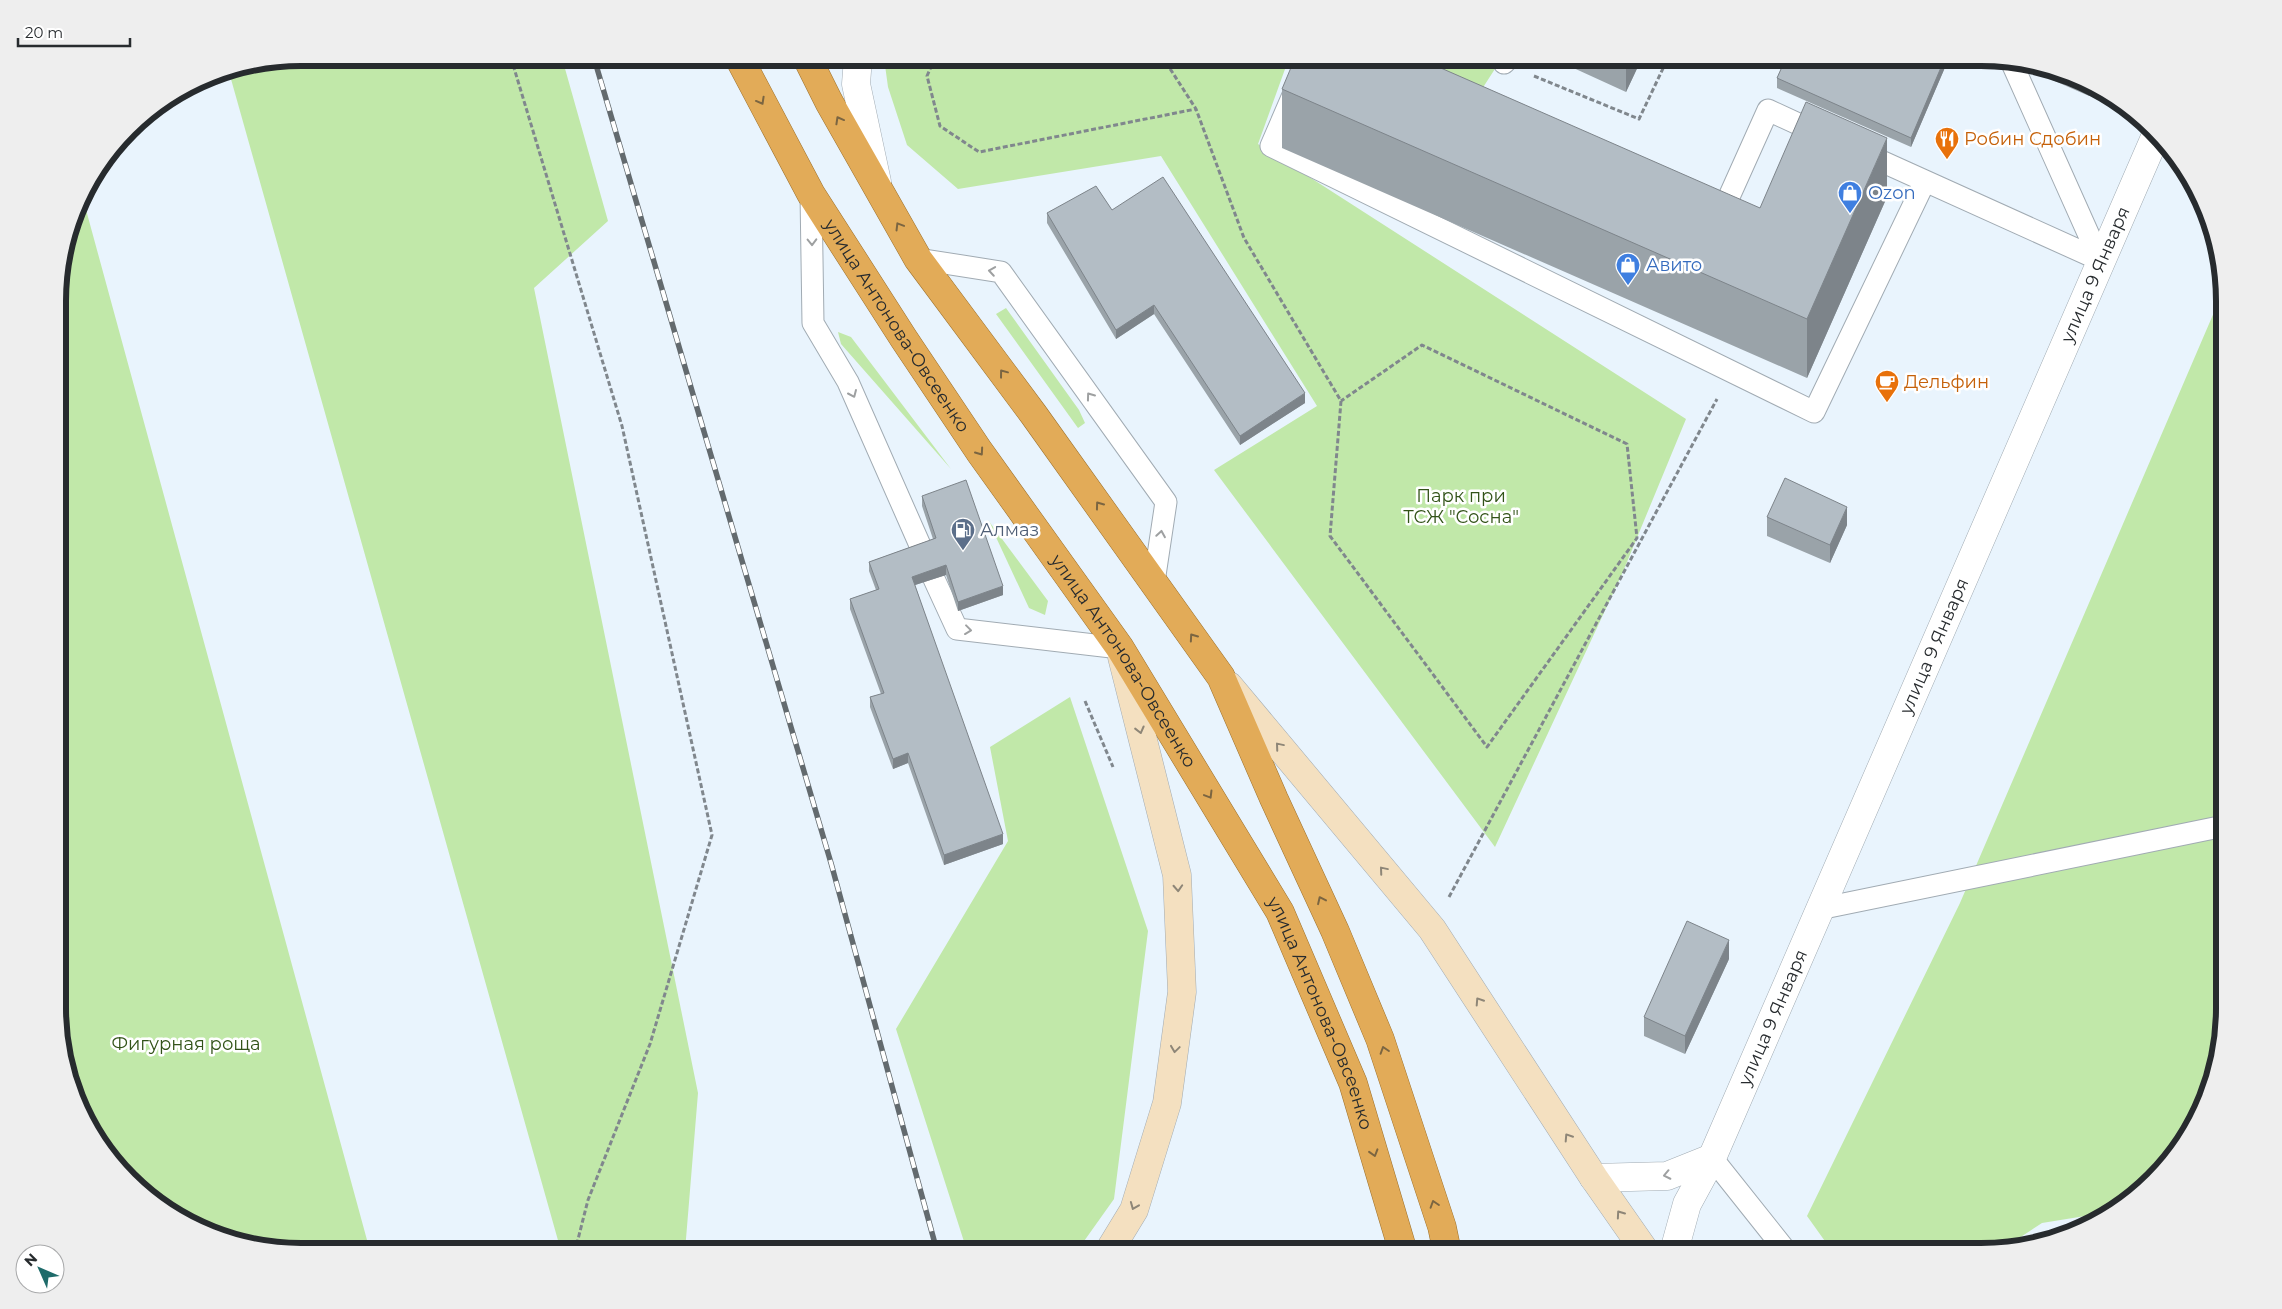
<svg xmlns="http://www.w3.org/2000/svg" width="2282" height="1309" font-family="Montserrat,sans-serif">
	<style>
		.green { fill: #c1e8a9 }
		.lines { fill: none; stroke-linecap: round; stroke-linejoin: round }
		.service-casing { stroke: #a1abb3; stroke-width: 23 }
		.tertiary-casing { stroke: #a1abb3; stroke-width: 29 }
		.secondary-casing { stroke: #a1abb3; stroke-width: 29 }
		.trunk-casing { stroke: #9c712e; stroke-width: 29 }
		.path { stroke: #80878d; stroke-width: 3; stroke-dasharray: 5 2.5; stroke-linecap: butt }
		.service { stroke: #fff; stroke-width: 21 }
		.tertiary { stroke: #fff; stroke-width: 28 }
		.secondary { stroke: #f4e0c0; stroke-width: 28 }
		.trunk { stroke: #e2ab58; stroke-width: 28 }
		.rail-casing { stroke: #636a6e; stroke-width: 5.5 }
		.rail { stroke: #fff; stroke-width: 4; stroke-dasharray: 11; stroke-linecap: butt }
		.wall { fill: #9aa3a9 }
		.shaded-wall { fill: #7d848a }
		.building { fill: #b3bdc5; stroke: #7d848a }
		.oneway { stroke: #7b6541 }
		.oneway2 { stroke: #9ea0a1 }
		.oneway3 { stroke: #8e8677 }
		.labels { text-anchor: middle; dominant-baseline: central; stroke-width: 5; stroke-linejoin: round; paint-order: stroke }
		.food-label { font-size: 18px; fill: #c56008; stroke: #fff; text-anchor: start }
		.shop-label { font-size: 18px; fill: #366cbe; stroke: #fff; text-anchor: start }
		.street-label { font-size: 18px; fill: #272b2e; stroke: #fff }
		.park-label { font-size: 18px; fill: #325318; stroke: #fff }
		.service-label { font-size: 18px; fill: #4e5e75; stroke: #fff; text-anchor: start }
		.rim { fill: none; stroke: #272b2e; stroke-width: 6 }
	</style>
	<rect width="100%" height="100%" fill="#e9f4fd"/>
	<path class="green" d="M302 58H562L608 221 534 288 698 1093 685 1251H561L229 72Z
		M884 58H1289L1258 144 1686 419 1622 574 1495 847 1214 470 1317 406 1161 156 958 189 907 145 888 87Z
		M1400 58H1502L1482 89Z
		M82 195 370 1251H301L239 1243 180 1219 140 1191 98 1143 71 1086 60 1039V270Z
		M1006 308 1079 410 1085 423 1078 428 996 314Z
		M2215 310 2224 311V1023L2216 1071 2192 1129 2164 1169 2116 1211 2042 1223 2001 1250 1996 1251H1832L1807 1216 1960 903Z
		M838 332 851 337 951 469 841 344Z
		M988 520 1048 601 1045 615 1029 608Z
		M1070 697 1148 931 1114 1199 1077 1251H967L896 1029 1008 841 990 747Z"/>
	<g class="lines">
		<defs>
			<path id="service" d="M1309 58 1271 146 1814 412 1925 181
				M2011 61 2100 260
				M1504 63 1509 58
				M1861 152 2100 260
				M811 194 813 323 848 382 923 552
				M1712 202 1724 208 1768 110 1822 135
				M918 259 1001 272 1166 502 1154 582
				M934 579 957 629 1120 648
				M1819 909 2224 826
				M1712 1158 1786 1251"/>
			<g id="tertiary">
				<path d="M858 58 856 84 877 182"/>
				<path d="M1594 1178 1667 1176 1712 1158"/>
				<path id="s1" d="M1674 1251 1687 1204 1712 1158 2156 135"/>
			</g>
			<path id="secondary" d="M1229 686 1432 929 1594 1178 1645 1251
				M1109 1251 1134 1210 1167 1103 1182 992 1177 875 1122 657"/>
			<g id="trunk">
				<path id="s2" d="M739 58 811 194 904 339 979 451 1120 648 1280 912 1353 1083 1403 1251"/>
				<path d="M807 58 829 102 918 259 1034 415 1221 677 1274 799 1335 931 1380 1039 1442 1227 1447 1251"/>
			</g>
		</defs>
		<use href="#service" class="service-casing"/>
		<use href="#tertiary" class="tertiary-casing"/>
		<use href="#secondary" class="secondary-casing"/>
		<use href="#trunk" class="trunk-casing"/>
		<path class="path" d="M511 58 622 426 712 835 650 1044 588 1200 575 1251
			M935 58 927 76 940 126 979 152 1196 109
			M1160 58 1167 64 1196 109 1244 238 1341 401 1330 536 1487 747 1637 538 1627 444 1422 345 1341 401
			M1534 76 1639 119 1668 58
			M1085 701 1113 767
			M1449 897 1717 399"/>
		<use href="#service" class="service"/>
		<use href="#tertiary" class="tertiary"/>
		<use href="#secondary" class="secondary"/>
		<use href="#trunk" class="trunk"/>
		<defs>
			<path id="rail" d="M594 58 831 863 937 1251"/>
		</defs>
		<use href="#rail" class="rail-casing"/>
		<use href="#rail" class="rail"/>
	</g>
	<path class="wall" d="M1556 58H1642L1626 92 1556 60Z
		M1786 58H1949L1911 147 1777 88V78Z
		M2041 65 2093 86 2089 96 2041 75Z
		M1282 89 1760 208 1887 197 1807 378 1282 148Z
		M1112 210 1305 403 1240 445 1154 314 1116 339 1047 223V213Z
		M922 496 1003 595 958 611 946 575 915 585 1003 844 944 865 908 763 893 769 870 707V697L881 694 850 609V599L876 590 869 571V562L933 539 922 506Z
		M1767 517 1847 525 1830 563 1767 536Z
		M1729 959 1685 1054 1644 1036V1017Z"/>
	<path class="shaded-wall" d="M1626 58H1642L1626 92Z
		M1945 58H1949L1911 147V138Z
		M2089 84 2093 86 2089 96Z
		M1887 138V197L1807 378V319Z
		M1154 305V314L1116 339V330Z
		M1305 393V403L1240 445V436Z
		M1847 507V525L1830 563V545Z
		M946 565V575L912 586V577Z
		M1003 586V595L958 611V602Z
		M908 753V763L893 769V759Z
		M1003 834V844L944 865V855Z
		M1729 940V959L1685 1054V1036Z"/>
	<path class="building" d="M1295 58H1418L1760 208 1806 102 1887 138 1807 319 1282 89Z
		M1786 58H1945L1911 138 1777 78Z
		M1163 177 1305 393 1240 436 1154 305 1116 330 1047 213 1096 186 1112 210Z
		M1785 478 1847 507 1830 545 1767 517Z
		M966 480 1003 586 958 602 946 565 912 577 1003 834 944 855 908 753 893 759 870 697 884 693 850 599 879 589 869 562 936 538 922 496Z
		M1687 921 1729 940 1685 1036 1644 1017Z"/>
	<defs><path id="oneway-chevron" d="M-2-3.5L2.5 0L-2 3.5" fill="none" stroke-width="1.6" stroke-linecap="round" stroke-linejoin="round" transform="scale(1.25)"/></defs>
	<g class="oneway">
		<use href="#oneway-chevron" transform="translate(761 101) rotate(61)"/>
		<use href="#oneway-chevron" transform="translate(839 120) rotate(-119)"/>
		<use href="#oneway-chevron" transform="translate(899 226) rotate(-121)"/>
		<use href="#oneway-chevron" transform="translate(1003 373) rotate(-127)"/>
		<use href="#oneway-chevron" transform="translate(980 452) rotate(55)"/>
		<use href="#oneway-chevron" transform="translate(1099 505) rotate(-126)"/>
		<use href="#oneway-chevron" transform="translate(1193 637) rotate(-125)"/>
		<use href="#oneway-chevron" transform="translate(1209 795) rotate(59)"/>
		<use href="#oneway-chevron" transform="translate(1321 900) rotate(-115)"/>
		<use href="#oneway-chevron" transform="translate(1384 1050) rotate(-108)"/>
		<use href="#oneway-chevron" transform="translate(1374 1153) rotate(73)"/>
		<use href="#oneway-chevron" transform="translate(1434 1204) rotate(-108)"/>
	</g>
	<g class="oneway2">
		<use href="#oneway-chevron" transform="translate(812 242) rotate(89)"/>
		<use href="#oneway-chevron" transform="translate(992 271) rotate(-171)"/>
		<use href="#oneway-chevron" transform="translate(853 394) rotate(66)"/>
		<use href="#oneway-chevron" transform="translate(1090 396) rotate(-126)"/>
		<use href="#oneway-chevron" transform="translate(1161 534) rotate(-81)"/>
		<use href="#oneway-chevron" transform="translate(968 630) rotate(7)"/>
		<use href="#oneway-chevron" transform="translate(1667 1175) rotate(168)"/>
	</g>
	<g class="oneway3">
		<use href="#oneway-chevron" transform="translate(1140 730) rotate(76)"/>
		<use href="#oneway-chevron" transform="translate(1279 746) rotate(-130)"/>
		<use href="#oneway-chevron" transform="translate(1383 870) rotate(-130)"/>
		<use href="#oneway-chevron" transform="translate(1178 888) rotate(87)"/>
		<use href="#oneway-chevron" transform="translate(1479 1001) rotate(-123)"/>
		<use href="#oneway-chevron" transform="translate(1175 1049) rotate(98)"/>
		<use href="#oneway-chevron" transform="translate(1568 1137) rotate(-123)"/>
		<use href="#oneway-chevron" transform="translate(1134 1206) rotate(112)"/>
		<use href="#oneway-chevron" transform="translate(1620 1214) rotate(-125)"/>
	</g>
	<defs>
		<symbol id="restaurant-pin" viewBox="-11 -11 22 30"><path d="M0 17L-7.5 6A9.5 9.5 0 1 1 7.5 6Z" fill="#e8710a" stroke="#fff"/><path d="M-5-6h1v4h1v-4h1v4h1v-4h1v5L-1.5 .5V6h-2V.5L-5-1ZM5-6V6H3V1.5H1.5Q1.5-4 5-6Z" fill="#fff"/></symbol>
		<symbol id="shop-pin" viewBox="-11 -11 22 30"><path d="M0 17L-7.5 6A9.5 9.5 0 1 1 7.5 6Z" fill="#3f7fe0" stroke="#fff"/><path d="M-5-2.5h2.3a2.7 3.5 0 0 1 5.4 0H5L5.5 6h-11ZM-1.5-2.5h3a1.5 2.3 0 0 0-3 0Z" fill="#fff"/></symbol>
		<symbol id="cafe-pin" viewBox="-11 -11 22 30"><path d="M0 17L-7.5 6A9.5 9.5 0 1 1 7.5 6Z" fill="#e8710a" stroke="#fff"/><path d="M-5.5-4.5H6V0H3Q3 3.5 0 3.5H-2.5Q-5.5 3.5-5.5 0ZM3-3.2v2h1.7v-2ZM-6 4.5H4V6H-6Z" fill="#fff"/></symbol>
		<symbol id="fuel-pin" viewBox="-11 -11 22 30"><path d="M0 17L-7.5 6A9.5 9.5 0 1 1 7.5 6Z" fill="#5c6f8a" stroke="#fff"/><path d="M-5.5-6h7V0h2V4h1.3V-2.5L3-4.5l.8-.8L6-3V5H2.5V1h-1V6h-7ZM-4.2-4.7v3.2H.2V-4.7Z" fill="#fff"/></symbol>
	</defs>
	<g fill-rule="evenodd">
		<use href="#restaurant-pin" x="1933" y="125" width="28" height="38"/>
		<use href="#shop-pin" x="1836" y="179" width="28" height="38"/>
		<use href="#shop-pin" x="1614" y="251" width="28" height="38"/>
		<use href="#cafe-pin" x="1873" y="368" width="28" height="38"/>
		<use href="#fuel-pin" x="949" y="516" width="28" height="38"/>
	</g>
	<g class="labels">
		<g class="food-label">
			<text x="1964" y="139">Робин Сдобин</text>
			<text x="1904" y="382">Дельфин</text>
		</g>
		<g class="shop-label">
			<text x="1868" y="193">Ozon</text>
			<text x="1646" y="265">Авито</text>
		</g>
		<g class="street-label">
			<text stroke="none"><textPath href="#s1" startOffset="1064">улица 9 Января</textPath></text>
			<text stroke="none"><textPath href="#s2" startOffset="311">улица Антонова-Овсеенко</textPath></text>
			<text stroke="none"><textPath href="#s1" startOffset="659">улица 9 Января</textPath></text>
			<text stroke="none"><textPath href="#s2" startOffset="716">улица Антонова-Овсеенко</textPath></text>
			<text stroke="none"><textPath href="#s2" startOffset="1121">улица Антонова-Овсеенко</textPath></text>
			<text stroke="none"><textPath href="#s1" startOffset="254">улица 9 Января</textPath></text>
		</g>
		<g class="park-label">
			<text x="1461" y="496">Парк при<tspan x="1461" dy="21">ТСЖ "Сосна"</tspan></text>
			<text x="186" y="1044">Фигурная роща</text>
		</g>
		<g class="service-label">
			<text x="980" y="530">Алмаз</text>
		</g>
	</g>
	<path d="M0 0H2282V1309H0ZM301 66H1981A235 235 0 0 1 2216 301V1008A235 235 0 0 1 1981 1243H301A235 235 0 0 1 66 1008V301A235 235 0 0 1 301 66Z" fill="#eee" fill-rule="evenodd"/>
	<path class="rim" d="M301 66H1981A235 235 0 0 1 2216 301V1008A235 235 0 0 1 1981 1243H301A235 235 0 0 1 66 1008V301A235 235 0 0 1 301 66Z"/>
	<g transform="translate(40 1269) rotate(315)"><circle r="24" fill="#ffffff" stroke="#a9aaab"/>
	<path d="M0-4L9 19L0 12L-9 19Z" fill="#1e6b6a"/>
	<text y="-8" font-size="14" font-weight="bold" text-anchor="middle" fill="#272b2e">N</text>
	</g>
	<path d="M18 38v8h112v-8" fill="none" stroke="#272b2e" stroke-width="2.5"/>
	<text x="25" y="38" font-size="15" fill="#272b2e" stroke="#ffffff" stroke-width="4" paint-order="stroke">20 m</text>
</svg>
